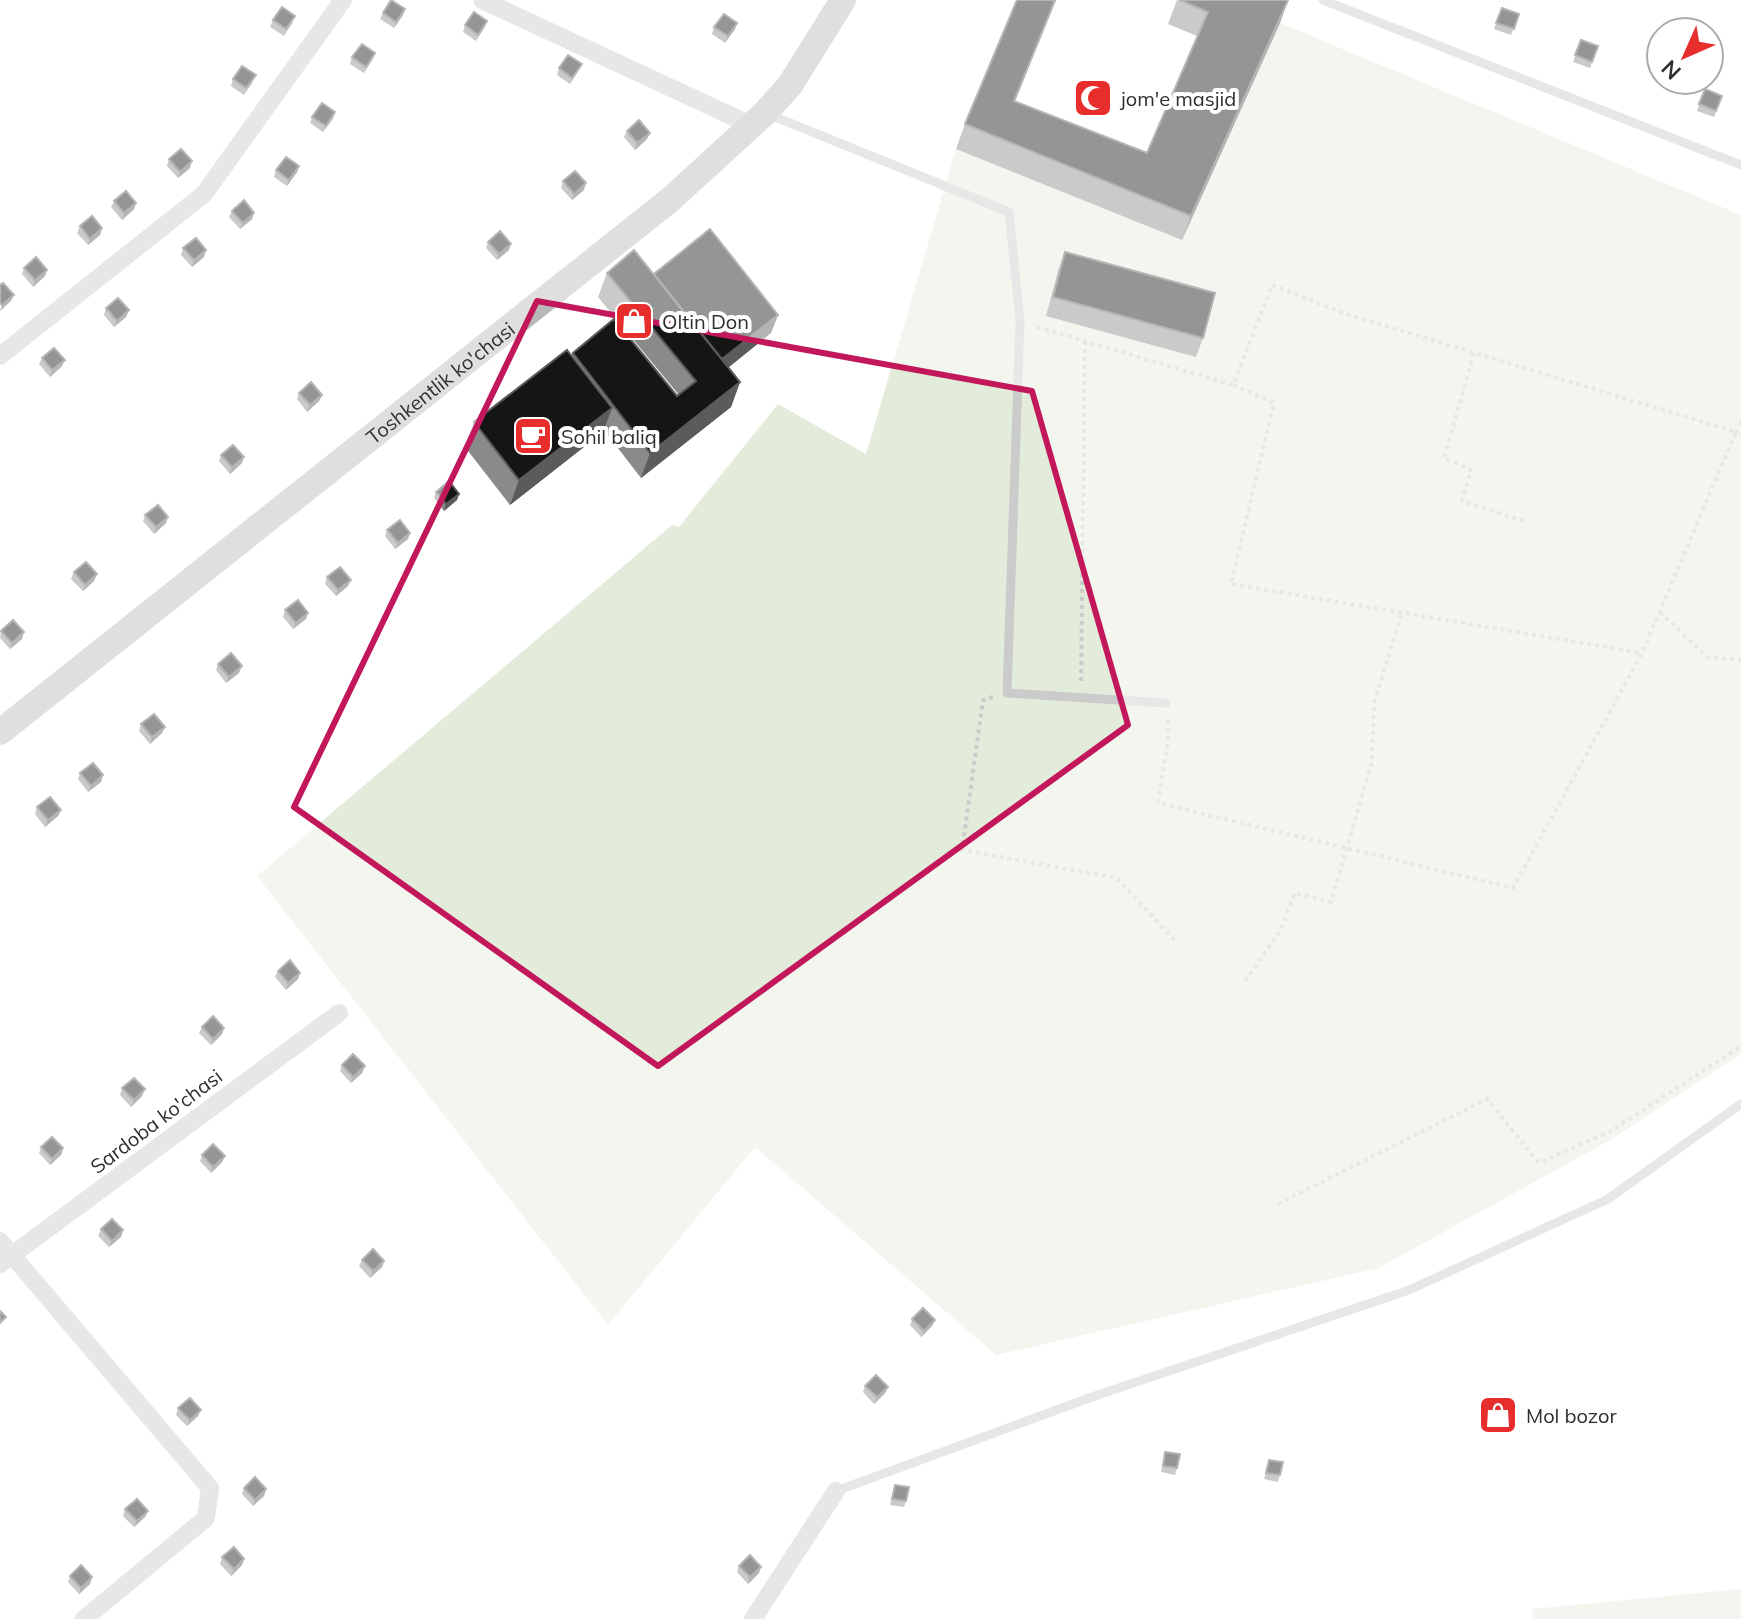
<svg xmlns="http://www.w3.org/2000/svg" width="1741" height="1619" font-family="Mulish,sans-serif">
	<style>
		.green { fill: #e3ecdb }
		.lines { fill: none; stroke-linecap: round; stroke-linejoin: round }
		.path { stroke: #cbcbcb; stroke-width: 4; stroke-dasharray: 4 4; stroke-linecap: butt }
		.service { stroke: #cbcbcb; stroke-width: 9 }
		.minor { stroke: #cbcbcb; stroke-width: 18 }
		.secondary { stroke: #b8b8b8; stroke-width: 26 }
		.wall { fill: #8a8a8a }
		.shaded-wall { fill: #5b5b5b }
		.building { fill: #151515; stroke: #5b5b5b; stroke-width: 2 }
		.marked { fill: none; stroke: #c2185b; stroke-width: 6; stroke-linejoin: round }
		.labels { text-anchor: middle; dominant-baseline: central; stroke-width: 8; stroke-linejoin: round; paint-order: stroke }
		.poi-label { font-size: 20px; fill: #2e2e2e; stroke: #fff; text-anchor: start }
		.street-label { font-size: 20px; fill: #2e2e2e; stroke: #fff }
	</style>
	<rect width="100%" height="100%" fill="#fff"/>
	<path class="green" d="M1280 23 1741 215V1054L1612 1139 1379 1268 996 1355 755 1147 608 1325 257 876 672 525 679 527 778 404 866 454 956 149 1182 240Z
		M1741 1589V1619H1533L1532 1609Z"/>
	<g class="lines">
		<path class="path" d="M1037 327 1233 385 1272 285 1343 313 1736 432 1642 653 1513 888 1158 803 1169 734 1167 717
			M1474 353 1444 458 1471 470 1462 501 1524 521
			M1233 385 1274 403 1231 584 1642 653
			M1741 422 1736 432 1741 433
			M1660 612 1707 657 1741 660
			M1081 681 1085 341
			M993 697 983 700 962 850 1117 878 1178 944
			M1245 981 1280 931 1295 893 1331 902 1372 762 1374 703 1402 613
			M1278 1204 1487 1099 1539 1163 1611 1131 1741 1046"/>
		<path class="service" d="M1323 0 1741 165
			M768 114 1009 212 1020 322 1007 693 1166 703
			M836 1491 1092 1397 1409 1290 1608 1199 1741 1104"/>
		<path class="minor" d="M482 0 753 126
			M0 356 204 194 343 0
			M0 1241 210 1488 206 1518 84 1619
			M0 1264 339 1013
			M753 1619 836 1491"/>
		<path class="secondary" id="s1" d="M0 732 671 199 765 113 790 85 843 0"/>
	</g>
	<path class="wall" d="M1017 0H1056L1014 102 1147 153 1197 36 1168 24 1177 0H1288L1280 23 1182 240 956 149 965 124Z
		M1502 8 1519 14 1511 35 1494 29Z
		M383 13 403 15 394 28 380 19Z
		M273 20 293 22 284 36 270 27Z
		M465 25 485 27 476 41 463 32Z
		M714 27 735 29 725 43 712 34Z
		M1581 40 1598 46 1590 68 1573 62Z
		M375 53 373 59 364 73 350 64 352 57Z
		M582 64 579 70 570 84 557 75 559 68Z
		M233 79 253 82 244 95 231 86Z
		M1705 89 1722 96 1714 117 1697 111Z
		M335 112 333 119 323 132 310 123 312 117Z
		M627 131 650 133 647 139 635 150 624 137Z
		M169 159 190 168 178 178 167 166Z
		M299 166 297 172 287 186 274 177 276 170Z
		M563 181 584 190 572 200 561 188Z
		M114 201 136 203 134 209 122 220 111 207Z
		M232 211 252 219 240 229 229 217Z
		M80 226 102 228 100 235 88 245 77 233Z
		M488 242 509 250 497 260 486 248Z
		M183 248 206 250 204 257 192 267 181 255Z
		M1065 252 1203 338 1196 357 1046 316 1058 271Z
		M24 268 47 270 45 276 33 287 22 274Z
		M607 273 654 275 778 315 771 333 728 368 740 382 731 407 641 478 604 430 603 432 510 505 465 447 474 422 571 356 573 353 677 396 679 395 598 297Z
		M106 308 129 310 126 317 114 327 104 315Z
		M42 358 62 366 50 377 39 364Z
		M299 393 322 395 319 401 307 412 297 399Z
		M221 455 242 463 230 474 219 461Z
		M436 492 459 494 457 500 444 511 434 498Z
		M145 515 166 523 154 534 143 521Z
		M387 530 408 539 395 549 385 536Z
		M74 572 94 581 83 591 71 579Z
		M327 577 348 586 336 596 325 584Z
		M285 610 308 613 306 619 293 629 283 617Z
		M1 631 22 639 10 649 0 638Z
		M218 664 239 673 226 683 216 670Z
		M141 724 162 733 150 744 139 731Z
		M80 773 101 782 88 792 78 779Z
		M37 807 61 810 58 816 45 827 35 814Z
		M278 971 300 973 298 979 286 990 275 977Z
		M202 1027 224 1028 222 1034 211 1045 199 1033Z
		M342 1065 365 1066 362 1073 351 1083 340 1071Z
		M122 1088 145 1089 142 1096 131 1107 120 1095Z
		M41 1147 63 1148 61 1155 50 1165 39 1153Z
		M202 1155 225 1156 222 1162 211 1173 200 1161Z
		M101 1229 123 1230 121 1237 109 1247 98 1236Z
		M362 1260 384 1261 382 1267 370 1278 359 1266Z
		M912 1319 935 1320 932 1326 921 1337 910 1325Z
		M865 1386 885 1393 874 1404 863 1392Z
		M178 1408 198 1416 187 1426 176 1415Z
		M1165 1452 1177 1468 1175 1475 1161 1472Z
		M1269 1460 1280 1475 1278 1482 1264 1479Z
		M895 1485 906 1501 904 1507 890 1505Z
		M244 1488 266 1489 264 1496 253 1506 242 1494Z
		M125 1509 148 1511 145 1517 134 1527 123 1516Z
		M222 1557 244 1559 242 1565 231 1576 220 1564Z
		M739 1566 759 1573 748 1584 737 1572Z
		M70 1576 92 1577 90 1584 79 1594 68 1582Z"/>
	<path class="shaded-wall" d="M1055 0H1056L1005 126 1014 101Z
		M1288 0 1280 23 1182 240 1191 216Z
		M405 9 403 15 394 28 396 22Z
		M737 23 735 29 725 43 728 36Z
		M650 133 647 139 635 150 637 143Z
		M192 161 190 168 178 178 180 172Z
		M299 166 297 172 287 186 289 180Z
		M586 183 584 190 572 200 574 194Z
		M136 203 134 209 122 220 124 213Z
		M254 213 252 219 240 229 243 223Z
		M102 228 100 235 88 245 90 239Z
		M511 244 509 250 497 260 499 254Z
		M206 250 204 257 192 267 194 260Z
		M47 270 45 276 33 287 35 280Z
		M14 295 11 301 0 311 2 305Z
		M129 310 126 317 114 327 117 321Z
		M778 315 771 333 715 378 722 359Z
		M65 360 62 366 50 377 52 370Z
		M740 382 731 407 641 478 650 453Z
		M322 395 319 401 307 412 310 405Z
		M612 408 603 432 510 505 519 480Z
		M244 457 242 463 230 474 232 467Z
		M459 494 457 500 444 511 446 504Z
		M168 517 166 523 154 534 156 527Z
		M410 533 408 539 395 549 398 543Z
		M97 574 94 581 83 591 85 585Z
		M351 580 348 586 336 596 338 590Z
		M308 613 306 619 293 629 296 623Z
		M24 632 22 639 10 649 12 643Z
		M242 666 239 673 226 683 229 677Z
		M165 727 162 733 150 744 152 737Z
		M103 775 101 782 88 792 91 786Z
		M61 810 58 816 45 827 48 820Z
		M300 973 298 979 286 990 288 983Z
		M224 1028 222 1034 211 1045 213 1039Z
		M365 1066 362 1073 351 1083 353 1077Z
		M145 1089 142 1096 131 1107 134 1100Z
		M63 1148 61 1155 50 1165 52 1159Z
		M225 1156 222 1162 211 1173 213 1167Z
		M123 1230 121 1237 109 1247 112 1241Z
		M384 1261 382 1267 370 1278 373 1271Z
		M935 1320 932 1326 921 1337 924 1331Z
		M888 1387 885 1393 874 1404 877 1397Z
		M201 1410 198 1416 187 1426 190 1420Z
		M266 1489 264 1496 253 1506 255 1500Z
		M148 1511 145 1517 134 1527 137 1521Z
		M244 1559 242 1565 231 1576 234 1569Z
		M761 1567 759 1573 748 1584 750 1577Z
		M92 1577 90 1584 79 1594 81 1588Z"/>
	<path class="building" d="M391 0 405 9 396 22 383 13Z
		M1017 0H1055L1014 101 1147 153 1208 12 1180 0H1288L1191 216 965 124Z
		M282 7 295 16 286 29 273 20Z
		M1502 8 1519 14 1514 29 1496 23Z
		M474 12 487 21 478 35 465 25Z
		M724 14 737 23 728 36 714 27Z
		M1581 40 1598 46 1592 62 1575 55Z
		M362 44 375 53 366 67 352 57Z
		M568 55 582 64 572 78 559 68Z
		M242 66 256 75 246 88 233 79Z
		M1705 89 1722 96 1716 111 1699 104Z
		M322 103 335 112 326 126 312 117Z
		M639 120 650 133 637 143 627 131Z
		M181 149 192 161 180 172 169 159Z
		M286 157 299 166 289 180 276 170Z
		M575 171 586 183 574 194 563 181Z
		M126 191 136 203 124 213 114 201Z
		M244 200 254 213 243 223 232 211Z
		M92 216 102 228 90 239 80 226Z
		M710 229 778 315 722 359 654 274Z
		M500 231 511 244 499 254 488 242Z
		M196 238 206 250 194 260 183 248Z
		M634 250 740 382 650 453 573 353 614 319 677 396 696 381 607 273Z
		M1065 252 1215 293 1203 338 1053 297Z
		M36 257 47 270 35 280 24 268Z
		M3 283 14 295 2 305 0 303V285Z
		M118 298 129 310 117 321 106 308Z
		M54 348 65 360 52 370 42 358Z
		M567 350 612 408 519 480 474 422Z
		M311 382 322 395 310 405 299 393Z
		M233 445 244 457 232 467 221 455Z
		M449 481 459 494 446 504 436 492Z
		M158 505 168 517 156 527 145 515Z
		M400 520 410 533 398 543 387 530Z
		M86 562 97 574 85 585 74 572Z
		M340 567 351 580 338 590 327 577Z
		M298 600 308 613 296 623 285 610Z
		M13 620 24 632 12 643 1 631Z
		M231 653 242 666 229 677 218 664Z
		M154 714 165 727 152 737 141 724Z
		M93 763 103 775 91 786 80 773Z
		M50 797 61 810 48 820 37 807Z
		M290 960 300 973 288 983 278 971Z
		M213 1016 224 1028 213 1039 202 1027Z
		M353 1054 365 1066 353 1077 342 1065Z
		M134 1078 145 1089 134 1100 122 1088Z
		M52 1137 63 1148 52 1159 41 1147Z
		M213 1144 225 1156 213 1167 202 1155Z
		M112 1219 123 1230 112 1241 101 1229Z
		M373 1249 384 1261 373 1271 362 1260Z
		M923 1308 935 1320 924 1331 912 1319Z
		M0 1311 6 1317 0 1323Z
		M876 1375 888 1387 877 1397 865 1386Z
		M190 1398 201 1410 190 1420 178 1408Z
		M1165 1452 1180 1454 1177 1468 1163 1466Z
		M1269 1460 1283 1462 1280 1475 1266 1473Z
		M255 1477 266 1489 255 1500 244 1488Z
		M895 1485 909 1487 906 1501 892 1499Z
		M137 1499 148 1511 137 1521 125 1509Z
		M234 1547 244 1559 234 1569 222 1557Z
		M750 1555 761 1567 750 1577 739 1566Z
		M81 1565 92 1577 81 1588 70 1576Z"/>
	<path d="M0 0H1741V1619H0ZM537 301 1032 391 1128 725 658 1066 294 807Z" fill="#fff" fill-opacity=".55" fill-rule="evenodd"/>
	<path class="marked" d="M537 301 1032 391 1128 725 658 1066 294 807Z"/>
	<defs>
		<symbol id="mosque-square" viewBox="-11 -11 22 22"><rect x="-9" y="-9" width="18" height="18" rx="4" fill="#e82d2d" stroke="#fff"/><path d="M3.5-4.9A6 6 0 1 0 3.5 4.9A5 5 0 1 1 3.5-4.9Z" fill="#fff"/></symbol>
		<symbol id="shop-square" viewBox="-11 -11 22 22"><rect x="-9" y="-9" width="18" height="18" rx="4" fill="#e82d2d" stroke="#fff"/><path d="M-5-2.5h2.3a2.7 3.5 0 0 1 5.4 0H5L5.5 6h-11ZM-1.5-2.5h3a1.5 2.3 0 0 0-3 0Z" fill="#fff"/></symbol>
		<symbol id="cafe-square" viewBox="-11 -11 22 22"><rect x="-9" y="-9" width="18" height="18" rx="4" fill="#e82d2d" stroke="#fff"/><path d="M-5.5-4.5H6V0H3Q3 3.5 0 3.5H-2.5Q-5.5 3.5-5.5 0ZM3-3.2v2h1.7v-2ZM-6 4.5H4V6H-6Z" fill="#fff"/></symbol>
	</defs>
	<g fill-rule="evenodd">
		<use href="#mosque-square" x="1071" y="76" width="44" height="44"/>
		<use href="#shop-square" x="612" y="299" width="44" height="44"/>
		<use href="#cafe-square" x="511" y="414" width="44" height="44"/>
		<use href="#shop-square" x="1476" y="1393" width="44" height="44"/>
	</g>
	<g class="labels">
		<g class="poi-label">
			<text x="1121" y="98">jom'e masjid</text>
			<text x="662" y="321">Oltin Don</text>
			<text x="561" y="436">Sohil baliq</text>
			<text x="1526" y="1415">Mol bozor</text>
		</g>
		<g class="street-label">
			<text stroke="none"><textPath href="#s1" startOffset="562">Toshkentlik ko'chasi</textPath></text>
			<text transform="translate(156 1121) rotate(-37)">Sardoba ko'chasi</text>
		</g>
	</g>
	<g transform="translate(1685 56) rotate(225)"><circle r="38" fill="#ffffff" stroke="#ababab" stroke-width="2"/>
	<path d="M0-6L14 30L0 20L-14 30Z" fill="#e82d2d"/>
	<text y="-12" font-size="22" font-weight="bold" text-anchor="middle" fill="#2e2e2e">N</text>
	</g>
</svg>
